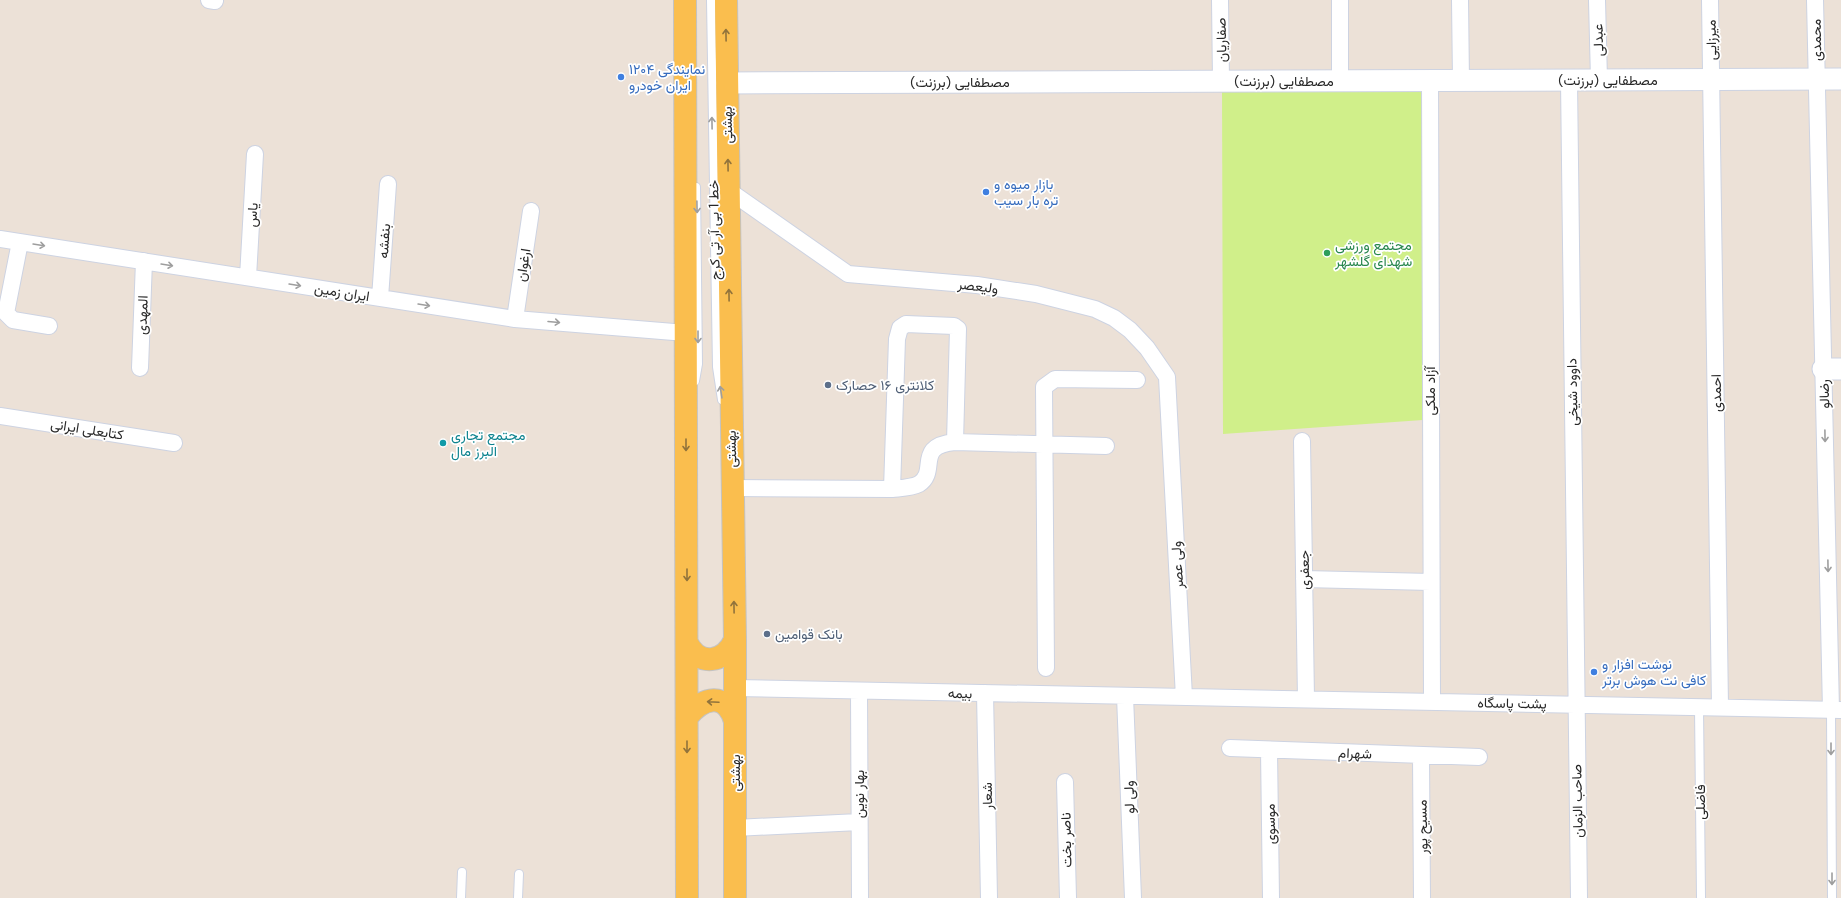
<svg xmlns="http://www.w3.org/2000/svg" width="1841" height="898" font-family="'DM Sans',Vazirmatn,sans-serif">
	<style>
		.pitch { fill: #d0ef8a }
		.lines { fill: none; stroke-linecap: round; stroke-linejoin: round }
		.service-casing { stroke: #cdd3e2; stroke-width: 10 }
		.minor-casing { stroke: #cdd3e2; stroke-width: 18 }
		.tertiary-casing { stroke: #cdd3e2; stroke-width: 23 }
		.primary-casing { stroke: #c3c3c3; stroke-width: 24 }
		.service { stroke: #fff; stroke-width: 8 }
		.minor { stroke: #fff; stroke-width: 16 }
		.tertiary { stroke: #fff; stroke-width: 21 }
		.primary { stroke: #fabe4e; stroke-width: 22 }
		.oneway { stroke: #91733b }
		.oneway2 { stroke: #9e9e9e }
		.shop-dot { fill: #3f7fe0; stroke: #fff; stroke-width: 1.5 }
		.leisure-dot { fill: #2e9e5b; stroke: #fff; stroke-width: 1.5 }
		.service-dot { fill: #5c6f8a; stroke: #fff; stroke-width: 1.5 }
		.culture-dot { fill: #0f9aa8; stroke: #fff; stroke-width: 1.5 }
		.labels { text-anchor: middle; dominant-baseline: central; stroke-width: 3.5; stroke-linejoin: round; paint-order: stroke }
		.street-label { font-size: 14px; fill: #282828; stroke: #fff }
		.shop-label { font-size: 14px; fill: #366cbe; stroke: #fff; text-anchor: start }
		.leisure-label { font-size: 14px; fill: #27864d; stroke: #fff; text-anchor: start }
		.service-label { font-size: 14px; fill: #4e5e75; stroke: #fff; text-anchor: start }
		.culture-label { font-size: 14px; fill: #0d838f; stroke: #fff; text-anchor: start }
	</style>
	<rect width="100%" height="100%" fill="#ece1d7"/>
	<path class="pitch" d="M1222 86H1426L1437 419 1223 434Z"/>
	<g class="lines">
		<defs>
			<path id="service" d="M711 0 717 367 722 400
				M695 381 698 364 696 187
				M1699 707 1701 898
				M1831 710 1832 898
				M461 898 462 872
				M518 898 519 874"/>
			<path id="minor" d="M209 0 215 1
				M1220 0 1221 81
				M1460 0 1461 81
				M1597 0 1599 80
				M1710 0 1720 707
				M1815 0 1831 710
				M1569 80 1579 898
				M1340 81V0
				M1430 81 1432 702
				M728 190 848 274 977 285 1036 294 1095 309 1114 318 1130 330 1147 348 1167 377 1184 697
				M0 239 515 319 686 333
				M20 242 6 313 13 320 49 326
				M248 277 255 154
				M380 298 388 184
				M515 319 531 211
				M140 368 144 261
				M0 416 174 443
				M1302 441 1306 699
				M732 488 892 489C900 488 911 488 919 484 939 471 914 446 955 442L1106 446
				M892 489 897 339 900 328 906 324 954 326 958 329 955 442
				M1304 579 1431 582
				M1046 668 1044 387 1055 379 1137 380
				M735 688 1841 710
				M859 691 860 898
				M985 693 989 898
				M1125 696 1133 898
				M1230 748 1479 757
				M1269 750 1271 898
				M1421 755 1422 898
				M1065 782 1068 898
				M735 828 859 822"/>
			<path id="tertiary" d="M727 83 1841 79
				M1823 369H1841"/>
			<path id="primary" d="M685 0 687 898
				M726 0 735 640V898
				M687 643C699 667 724 663 735 640
				M687 717C703 697 726 691 735 721"/>
		</defs>
		<use href="#service" class="service-casing"/>
		<use href="#minor" class="minor-casing"/>
		<use href="#tertiary" class="tertiary-casing"/>
		<use href="#primary" class="primary-casing"/>
		<use href="#service" class="service"/>
		<use href="#minor" class="minor"/>
		<use href="#tertiary" class="tertiary"/>
		<use href="#primary" class="primary"/>
	</g>
	<defs><path id="oneway-shaft" d="M-6 0H5M1.5-3L5.5 0L1.5 3" fill="none" stroke-width="1.6" stroke-linecap="round" stroke-linejoin="round"/></defs>
	<g class="oneway">
		<use href="#oneway-shaft" transform="translate(726 35) rotate(-91)"/>
		<use href="#oneway-shaft" transform="translate(728 165) rotate(-91)"/>
		<use href="#oneway-shaft" transform="translate(729 295) rotate(-91)"/>
		<use href="#oneway-shaft" transform="translate(686 445) rotate(90)"/>
		<use href="#oneway-shaft" transform="translate(687 575) rotate(90)"/>
		<use href="#oneway-shaft" transform="translate(734 607) rotate(-91)"/>
		<use href="#oneway-shaft" transform="translate(713 702) rotate(-177)"/>
		<use href="#oneway-shaft" transform="translate(687 747) rotate(90)"/>
	</g>
	<g class="oneway2">
		<use href="#oneway-shaft" transform="translate(712 123) rotate(-91)"/>
		<use href="#oneway-shaft" transform="translate(697 207) rotate(89)"/>
		<use href="#oneway-shaft" transform="translate(39 245) rotate(9)"/>
		<use href="#oneway-shaft" transform="translate(167 265) rotate(9)"/>
		<use href="#oneway-shaft" transform="translate(295 285) rotate(9)"/>
		<use href="#oneway-shaft" transform="translate(424 305) rotate(9)"/>
		<use href="#oneway-shaft" transform="translate(554 322) rotate(5)"/>
		<use href="#oneway-shaft" transform="translate(698 337) rotate(90)"/>
		<use href="#oneway-shaft" transform="translate(721 392) rotate(-99)"/>
		<use href="#oneway-shaft" transform="translate(1825 436) rotate(89)"/>
		<use href="#oneway-shaft" transform="translate(1828 566) rotate(89)"/>
		<use href="#oneway-shaft" transform="translate(1831 749) rotate(90)"/>
		<use href="#oneway-shaft" transform="translate(1832 879) rotate(90)"/>
	</g>
	<g class="shop-dot">
		<circle cx="621" cy="77" r="4"/>
		<circle cx="986" cy="192" r="4"/>
		<circle cx="1594" cy="672" r="4"/>
	</g>
	<circle class="leisure-dot" cx="1327" cy="253" r="4"/>
	<g class="service-dot">
		<circle cx="828" cy="385" r="4"/>
		<circle cx="767" cy="634" r="4"/>
	</g>
	<circle class="culture-dot" cx="443" cy="443" r="4"/>
	<g class="labels">
		<g class="street-label">
			<text transform="translate(1221 40) rotate(-91)">صفاریان</text>
			<text transform="translate(1598 40) rotate(-92)">عبدلی</text>
			<text transform="translate(1711 40) rotate(-91)">میرزایی</text>
			<text transform="translate(1816 40) rotate(-91)">محمدی</text>
			<text x="1608" y="80">مصطفایی (برزنت)</text>
			<text x="1284" y="81">مصطفایی (برزنت)</text>
			<text x="960" y="82">مصطفایی (برزنت)</text>
			<text transform="translate(727 125) rotate(-91)">بهشتی</text>
			<text transform="translate(252 215) rotate(-87)">یاس</text>
			<text transform="translate(714 230) rotate(-91)">خط 1 بی آر تی کرج</text>
			<text transform="translate(384 241) rotate(-86)">بنفشه</text>
			<text transform="translate(523 265) rotate(-81)">ارغوان</text>
			<text transform="translate(978 286) rotate(7)">ولیعصر</text>
			<text transform="translate(342 292) rotate(9)">ایران زمین</text>
			<text transform="translate(142 315) rotate(-88)">المهدی</text>
			<text transform="translate(1430 391) rotate(-90)">آزاد ملکی</text>
			<text transform="translate(1572 392) rotate(-91)">داوود شیخی</text>
			<text transform="translate(1716 393) rotate(-91)">احمدی</text>
			<text transform="translate(1824 394) rotate(-91)">رضالو</text>
			<text transform="translate(87 429) rotate(9)">کتابعلی ایرانی</text>
			<text transform="translate(731 449) rotate(-91)">بهشتی</text>
			<text transform="translate(1177 565) rotate(-93)">ولی عصر</text>
			<text transform="translate(1304 570) rotate(-91)">جعفری</text>
			<text transform="translate(960 693) rotate(1)">بیمه</text>
			<text transform="translate(1512 703) rotate(1)">پشت پاسگاه</text>
			<text transform="translate(1355 753) rotate(2)">شهرام</text>
			<text transform="translate(735 773) rotate(-90)">بهشتی</text>
			<text transform="translate(859 794) rotate(-90)">بهار نوین</text>
			<text transform="translate(987 796) rotate(-91)">شعار</text>
			<text transform="translate(1129 797) rotate(-92)">ولی لو</text>
			<text transform="translate(1577 801) rotate(-91)">صاحب الزمان</text>
			<text transform="translate(1700 802) rotate(-90)">فاضلی</text>
			<text transform="translate(1270 824) rotate(-91)">موسوی</text>
			<text transform="translate(1422 827) rotate(-91)">مسیح پور</text>
			<text transform="translate(1066 840) rotate(-91)">ناصر بخت</text>
		</g>
		<g class="shop-label">
			<text x="629" y="69">۱۲۰۴ نمایندگی<tspan x="629" dy="16">ایران خودرو</tspan></text>
			<text x="994" y="184">بازار میوه و<tspan x="994" dy="16">تره بار سیب</tspan></text>
			<text x="1602" y="664">نوشت افزار و<tspan x="1602" dy="16">کافی نت هوش برتر</tspan></text>
		</g>
		<g class="leisure-label">
			<text x="1335" y="245">مجتمع ورزشی<tspan x="1335" dy="16">شهدای گلشهر</tspan></text>
		</g>
		<g class="service-label">
			<text x="836" y="385">کلانتری ۱۶ حصارک</text>
			<text x="775" y="634">بانک قوامین</text>
		</g>
		<g class="culture-label">
			<text x="451" y="435">مجتمع تجاری<tspan x="451" dy="16">البرز مال</tspan></text>
		</g>
	</g>
</svg>
